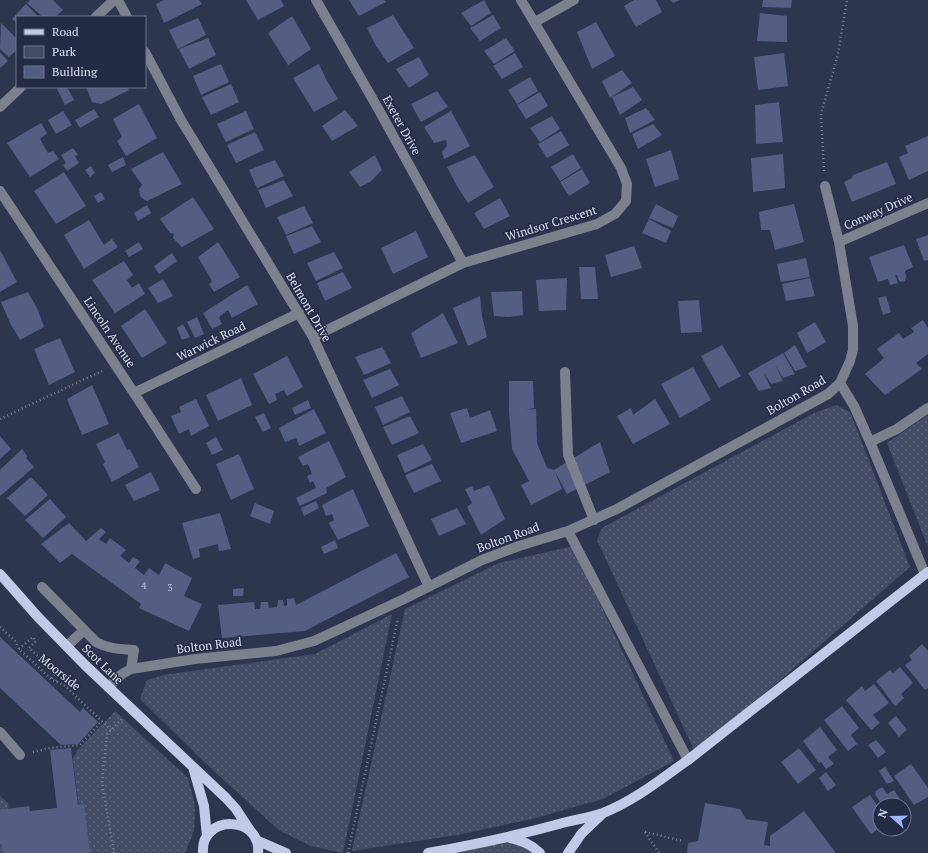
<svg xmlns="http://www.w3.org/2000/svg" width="928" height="853" font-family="'PT Serif',serif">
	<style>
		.green { fill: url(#green-dots) }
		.building { fill: #545e82 }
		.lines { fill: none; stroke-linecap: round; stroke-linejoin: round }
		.path { stroke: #7d8399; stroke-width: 2.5; stroke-dasharray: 1 3; stroke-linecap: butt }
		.minor { stroke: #7c818e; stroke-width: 10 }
		.major { stroke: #c1cae6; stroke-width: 10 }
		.labels { text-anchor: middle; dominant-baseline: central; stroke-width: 3; stroke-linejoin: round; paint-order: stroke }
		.number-label { font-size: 10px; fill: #bac0d6 }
		.street-label { font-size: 12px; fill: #dce1f2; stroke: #242b44 }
	</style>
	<defs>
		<pattern id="green-dots" width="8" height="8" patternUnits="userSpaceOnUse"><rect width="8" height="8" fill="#454c66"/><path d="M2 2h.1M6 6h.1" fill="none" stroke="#5f667c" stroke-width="1.8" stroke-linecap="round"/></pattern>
	</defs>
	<rect width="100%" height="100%" fill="#2e354f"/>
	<path class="green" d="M836 405 850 412 910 567 748 708 694 750 597 540 602 528 814 413Z
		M928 415V547L887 443Z
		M573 546 674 761 603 799 532 819 457 835 352 851 405 609 499 563Z
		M392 614 343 853 311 846 280 831 205 763 140 699 147 680 163 675 315 654Z
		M115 711 188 778 195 805 194 831 185 853H79L81 825 73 759 77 751Z
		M0 796 8 803 10 824 8 853H0Z
		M508 837 540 853H428Z"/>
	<path class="building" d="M30 0H53L63 10 55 17H43L27 3Z
		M164 0H199L202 4 164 23 156 4Z
		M246 0H281L284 6 258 20Z
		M349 0H384L386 2 359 16Z
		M484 0 491 13 471 26 461 13Z
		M634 0H656L662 12 636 27 624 6Z
		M671 0H680L673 3Z
		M763 0H792L791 8 762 7Z
		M26 4 39 17H17V23L12 19Z
		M760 13 787 16V42L757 41Z
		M393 15 414 48 388 63 376 46 367 28Z
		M493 15 501 28 480 41 470 28Z
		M292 16 311 49 288 65 268 33Z
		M198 18 206 35 178 49 169 30Z
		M596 22 615 56 592 69 577 32Z
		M1 23 17 39V50L9 57 0 49Z
		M208 38 216 55 189 69 179 49Z
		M506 38 515 51 494 64 484 51Z
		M0 52 8 61 0 68Z
		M515 53 523 67 502 79 493 66Z
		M784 53 788 86 758 90 754 57Z
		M419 57 429 75 409 88 396 69Z
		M221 64 229 82 201 95 193 76Z
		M319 64 327 81 338 99 314 112 293 78Z
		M622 70 632 83 610 98 602 81Z
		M530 77 538 91 517 104 508 90Z
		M231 84 239 102 211 115 202 97Z
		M61 87H67L74 100 65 105 57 89Z
		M86 87H127L129 90 101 104 92 102Z
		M633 87 642 100 620 115 612 97Z
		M437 91 448 107 421 122 411 104Z
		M540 92 548 106 526 119 517 105Z
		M779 102 783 142 756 144 755 105Z
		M139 104 157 138 126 156 117 141 122 137 113 119Z
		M646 108 655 120 630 133 625 118Z
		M94 109 99 117 80 128 75 120Z
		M345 110 358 126 332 141 322 126Z
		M63 111 72 125 56 134 48 120Z
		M246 111 254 129 226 142 217 124Z
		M451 111 470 146 444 159 442 152 447 146 446 140 434 143 424 127Z
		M552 116 560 129 540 142 530 128Z
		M41 123 47 133 40 139 48 153 53 151 59 159 30 177 7 143Z
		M653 124 662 135 638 149 632 134Z
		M561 131 569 145 547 158 538 144Z
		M255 132 264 150 236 163 227 145Z
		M928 136V171L909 180 899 157 908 153 905 146Z
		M73 148 78 155 75 156 79 163 67 171 63 165 66 163 61 155Z
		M671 150 679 179 655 187 646 159Z
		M163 152 182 184 147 201 143 199 140 196 139 189 142 185 131 169Z
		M573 154 581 168 560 181 551 167Z
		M783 154 785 188 753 192 751 158Z
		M375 155 382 170 370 182 360 187 349 172Z
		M475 155 494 187 468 203 457 186 447 167Z
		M123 157 126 165 112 172 108 165Z
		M275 160 284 176 257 188 249 170Z
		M887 162 896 184 852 202 844 182 852 178 853 175Z
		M91 166 95 173 90 177 85 170Z
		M582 169 590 183 569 196 560 182Z
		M64 172 86 206 56 224 34 191Z
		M284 180 293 196 266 208 258 190Z
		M101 192 105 199 98 203 94 196Z
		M193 197 214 229 182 247 173 238 174 234 170 233 160 219Z
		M500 198 510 216 484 229 474 213Z
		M656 204 678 216 673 228 649 218Z
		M794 204 804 242 775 250 770 230H761L759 212Z
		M147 205 151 213 138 221 134 213Z
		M304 206 313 223 286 235 277 217Z
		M649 219 671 231 666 243 642 233Z
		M89 220 104 245 112 239 118 247 84 269 64 235Z
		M312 226 321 242 294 254 286 236Z
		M416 231 428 257 393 274 381 248Z
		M928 235V260L924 261 916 239Z
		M139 242 143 249 129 257 125 251Z
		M218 242 240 277 214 292 209 284 212 281 198 257Z
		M904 245 913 267 905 271 906 277 905 281 902 282 899 281 897 275H895L898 283 890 285 888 279 878 282 869 257Z
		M634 246 642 268 611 277 605 255Z
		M0 250 17 282 0 292Z
		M334 252 343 268 316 281 307 263Z
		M172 253 177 261 159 274 154 266Z
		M806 258 810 277 781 282 777 264Z
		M124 261 133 275 127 280 132 288 139 283 145 294 115 313 92 280Z
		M579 267H595L598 299H581Z
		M343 272 352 288 325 301 317 283Z
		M567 278 566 310 539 311 536 280Z
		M810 278 815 296 786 301 782 284Z
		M163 279 173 296 158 303 148 288Z
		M247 285 258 304 232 318 228 310 219 317 222 324 212 329 203 313Z
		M522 291 523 315 509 317 494 316 491 292Z
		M28 292 38 310 44 327 20 340 10 323 1 302Z
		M480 296 482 316 487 337 468 346 453 308Z
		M886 296 891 312 883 315 878 298Z
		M699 300 702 332 681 333 678 301Z
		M145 309 167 343 142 358 121 326Z
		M443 313 458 343 421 358 411 333Z
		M197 317 204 334 195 338 187 322Z
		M923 320 928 328V354L916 363 922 369 885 395 865 374 884 358 877 349 899 333 903 339 914 332 911 328Z
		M815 322 826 342 807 353 797 333Z
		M183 324 190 337 182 340 177 328Z
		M60 338 75 372 49 385 34 349Z
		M722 345 741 376 719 388 701 356Z
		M795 345 807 367 795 371 784 353Z
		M382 347 391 363 364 375 355 357Z
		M783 353 795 374 783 378 775 365 783 381 771 384 763 372 771 388 759 391 748 373Z
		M287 356 303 387 287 396 284 390 275 394 277 400 269 404 253 374Z
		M693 367 711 400 680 418 661 384Z
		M390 369 399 385 372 398 363 380Z
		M241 378 252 405 218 421 206 395Z
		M509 381H533L534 408 526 410 536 409 537 443 547 468 554 470 600 442 610 472 567 494 555 472 562 489 531 505 521 485 529 481 512 449 509 412Z
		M92 385 109 424 82 435 67 399Z
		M402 396 410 412 383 425 375 407Z
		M196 399 209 426 191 436 189 429 179 434 171 416 181 412 179 407Z
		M655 399 670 424 633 444 617 416 631 408 633 415Z
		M308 400 311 408 295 415 292 408Z
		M467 408 470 418 490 410 497 431 461 443 450 413Z
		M314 409 326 433 299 446 296 438 285 442 279 428Z
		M264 413 271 428 263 432 255 417Z
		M410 416 419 433 392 445 383 427Z
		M119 433 127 450 130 449 139 467 112 482 103 464 105 462 96 444Z
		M0 436 11 449 0 459Z
		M216 437 223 450 212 455 206 443Z
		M329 441 346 477 326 488 327 493 300 506 296 498 316 488 313 481 310 483 307 476 312 474 308 464 303 466 298 457Z
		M423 444 432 460 405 473 397 455Z
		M22 449 27 456 26 458 34 467 0 496V470Z
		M239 454 254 489 231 500 216 464Z
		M432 464 441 481 414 493 405 475Z
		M151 472 160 490 134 501 125 485Z
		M31 477 48 495 25 516 7 498Z
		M489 485 505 519 481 535 467 507 472 503 465 489 472 486 474 491Z
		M353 489 369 526 338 540 329 523 334 520 332 514 326 516 322 505Z
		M50 499 66 517 43 538 25 520Z
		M316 501 319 508 304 516 301 508Z
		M255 503 274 511 270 524 250 516Z
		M457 508 466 524 439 536 431 519Z
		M220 513 231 549 219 551 218 544 199 549 200 557 193 559 182 523Z
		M69 523 86 541 101 528 106 532 99 539 106 544 110 538 126 550 120 556 129 563 133 557 140 561 135 568 144 575 149 568 159 575 165 563 192 578 184 596 202 604 189 631 139 608 141 604 72 554 77 550 60 563 41 544Z
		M335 540 338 548 324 554 321 547Z
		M396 553 409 577 305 631 222 638 218 605 254 602 255 609H260L261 602H268L269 608 277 607 278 600H283L284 606 287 605V599L294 598 296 605Z
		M244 588 243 596H233V589Z
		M0 637 80 712 83 708 98 722 78 744 61 745 0 688Z
		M922 644 928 651V688L925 690 905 665 912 660 909 656Z
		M900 667 913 683 901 694 904 698 895 706 876 681 890 670 893 673Z
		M874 684 889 703 873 715 880 723 871 730 846 700 862 686 865 691Z
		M842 706 859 728 851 735 857 744 848 751 824 720Z
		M896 716 907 730 899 737 888 723Z
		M820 727 837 750 828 757 834 764 826 769 821 762 819 763 803 741Z
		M876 740 886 752 878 758 868 745Z
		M71 748 78 805 84 804 90 853H3L2 844H0V810L29 806 30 811 57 808 50 750Z
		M799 748 816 770 798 784 781 762Z
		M911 764 928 788V797L914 805 894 776Z
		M885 767 894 781 887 784 879 771Z
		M826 772 836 785 828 791 819 778Z
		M880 788H883L887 794 894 790 910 815 904 819V805H882L875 794 876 791Z
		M870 795 880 810V829H883L880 832 878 829 871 834 852 807Z
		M705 803 740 809 746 819 768 822 764 845 770 846V836L804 811 836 853H687L688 843 698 841Z"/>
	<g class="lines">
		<path class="path" d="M824 171 821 114 838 54 847 0
			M0 419 102 371
			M0 627 15 641 19 649 52 680 64 685 111 730
			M19 649 33 637 36 641 29 648 56 673 51 679
			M56 681 64 673
			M33 752 50 748 80 745 102 721
			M645 832 683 841
			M645 832 659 853
			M114 853 102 783 107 734 122 719
			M348 853 398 618"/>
		<path class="minor" d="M118 0 127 17
			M316 0 380 112 463 263
			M96 17 114 0
			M535 22 574 0
			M145 52 181 120 313 337 429 587
			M0 107 21 87
			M825 186 839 242 853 326V350L850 361 840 383
			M0 191 134 393 196 489
			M839 242 928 203
			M313 337 463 263 597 224 615 214 626 201 627 184 621 168 521 0
			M565 372 568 455 594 520
			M134 393 299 313
			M870 442 925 574
			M568 531 688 760
			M42 587 96 642C108 649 121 649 134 650L131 669
			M67 646 84 630
			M108 687 122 674 131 669 195 659 276 651 314 641 402 600 482 560 519 546 568 531 617 509 828 394 840 383 854 406 870 442 897 429 928 408
			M0 732 20 755"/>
		<path class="major" d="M0 574 38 617 85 665 226 798 236 809 251 832
			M193 767 204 806 207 836
			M510 838C522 841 531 844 540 853
			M256 840 286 853
			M203 853C200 814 262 815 258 853
			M428 853C472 845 515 836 559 824 573 820 589 818 603 813 634 801 661 779 688 760L928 572
			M568 853 582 833 602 814"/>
	</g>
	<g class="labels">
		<g class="number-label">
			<text x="144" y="585">4</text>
			<text x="170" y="587">3</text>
		</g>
		<g class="street-label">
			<text transform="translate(402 125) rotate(61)">Exeter Drive</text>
			<text transform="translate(878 211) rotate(-24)">Conway Drive</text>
			<text transform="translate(551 223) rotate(-17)">Windsor Crescent</text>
			<text transform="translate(309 307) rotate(60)">Belmont Drive</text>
			<text transform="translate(110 332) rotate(56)">Lincoln Avenue</text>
			<text transform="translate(211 341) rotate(-26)">Warwick Road</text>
			<text transform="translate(796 395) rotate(-30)">Bolton Road</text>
			<text transform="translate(508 537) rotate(-20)">Bolton Road</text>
			<text transform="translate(209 645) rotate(-7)">Bolton Road</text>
			<text transform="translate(103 664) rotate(44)">Scot Lane</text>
			<text transform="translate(60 672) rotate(39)">Moorside</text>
		</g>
	</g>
	<rect x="16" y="16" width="130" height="72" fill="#242b44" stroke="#6e748a"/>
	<rect x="24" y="29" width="20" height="6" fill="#c1cae6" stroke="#6e748a"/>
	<text x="52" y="36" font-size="12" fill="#dce1f2">Road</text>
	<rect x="24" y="46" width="20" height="12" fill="#454c66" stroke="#6e748a"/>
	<text x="52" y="56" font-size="12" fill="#dce1f2">Park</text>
	<rect x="24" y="66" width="20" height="12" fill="#545e82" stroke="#6e748a"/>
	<text x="52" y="76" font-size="12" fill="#dce1f2">Building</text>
	<g transform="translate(892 817) rotate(290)"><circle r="19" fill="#242b44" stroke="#6e748a"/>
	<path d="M0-3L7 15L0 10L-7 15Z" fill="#9eb3fd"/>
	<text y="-6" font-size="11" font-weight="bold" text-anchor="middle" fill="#dce1f2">N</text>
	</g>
</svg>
